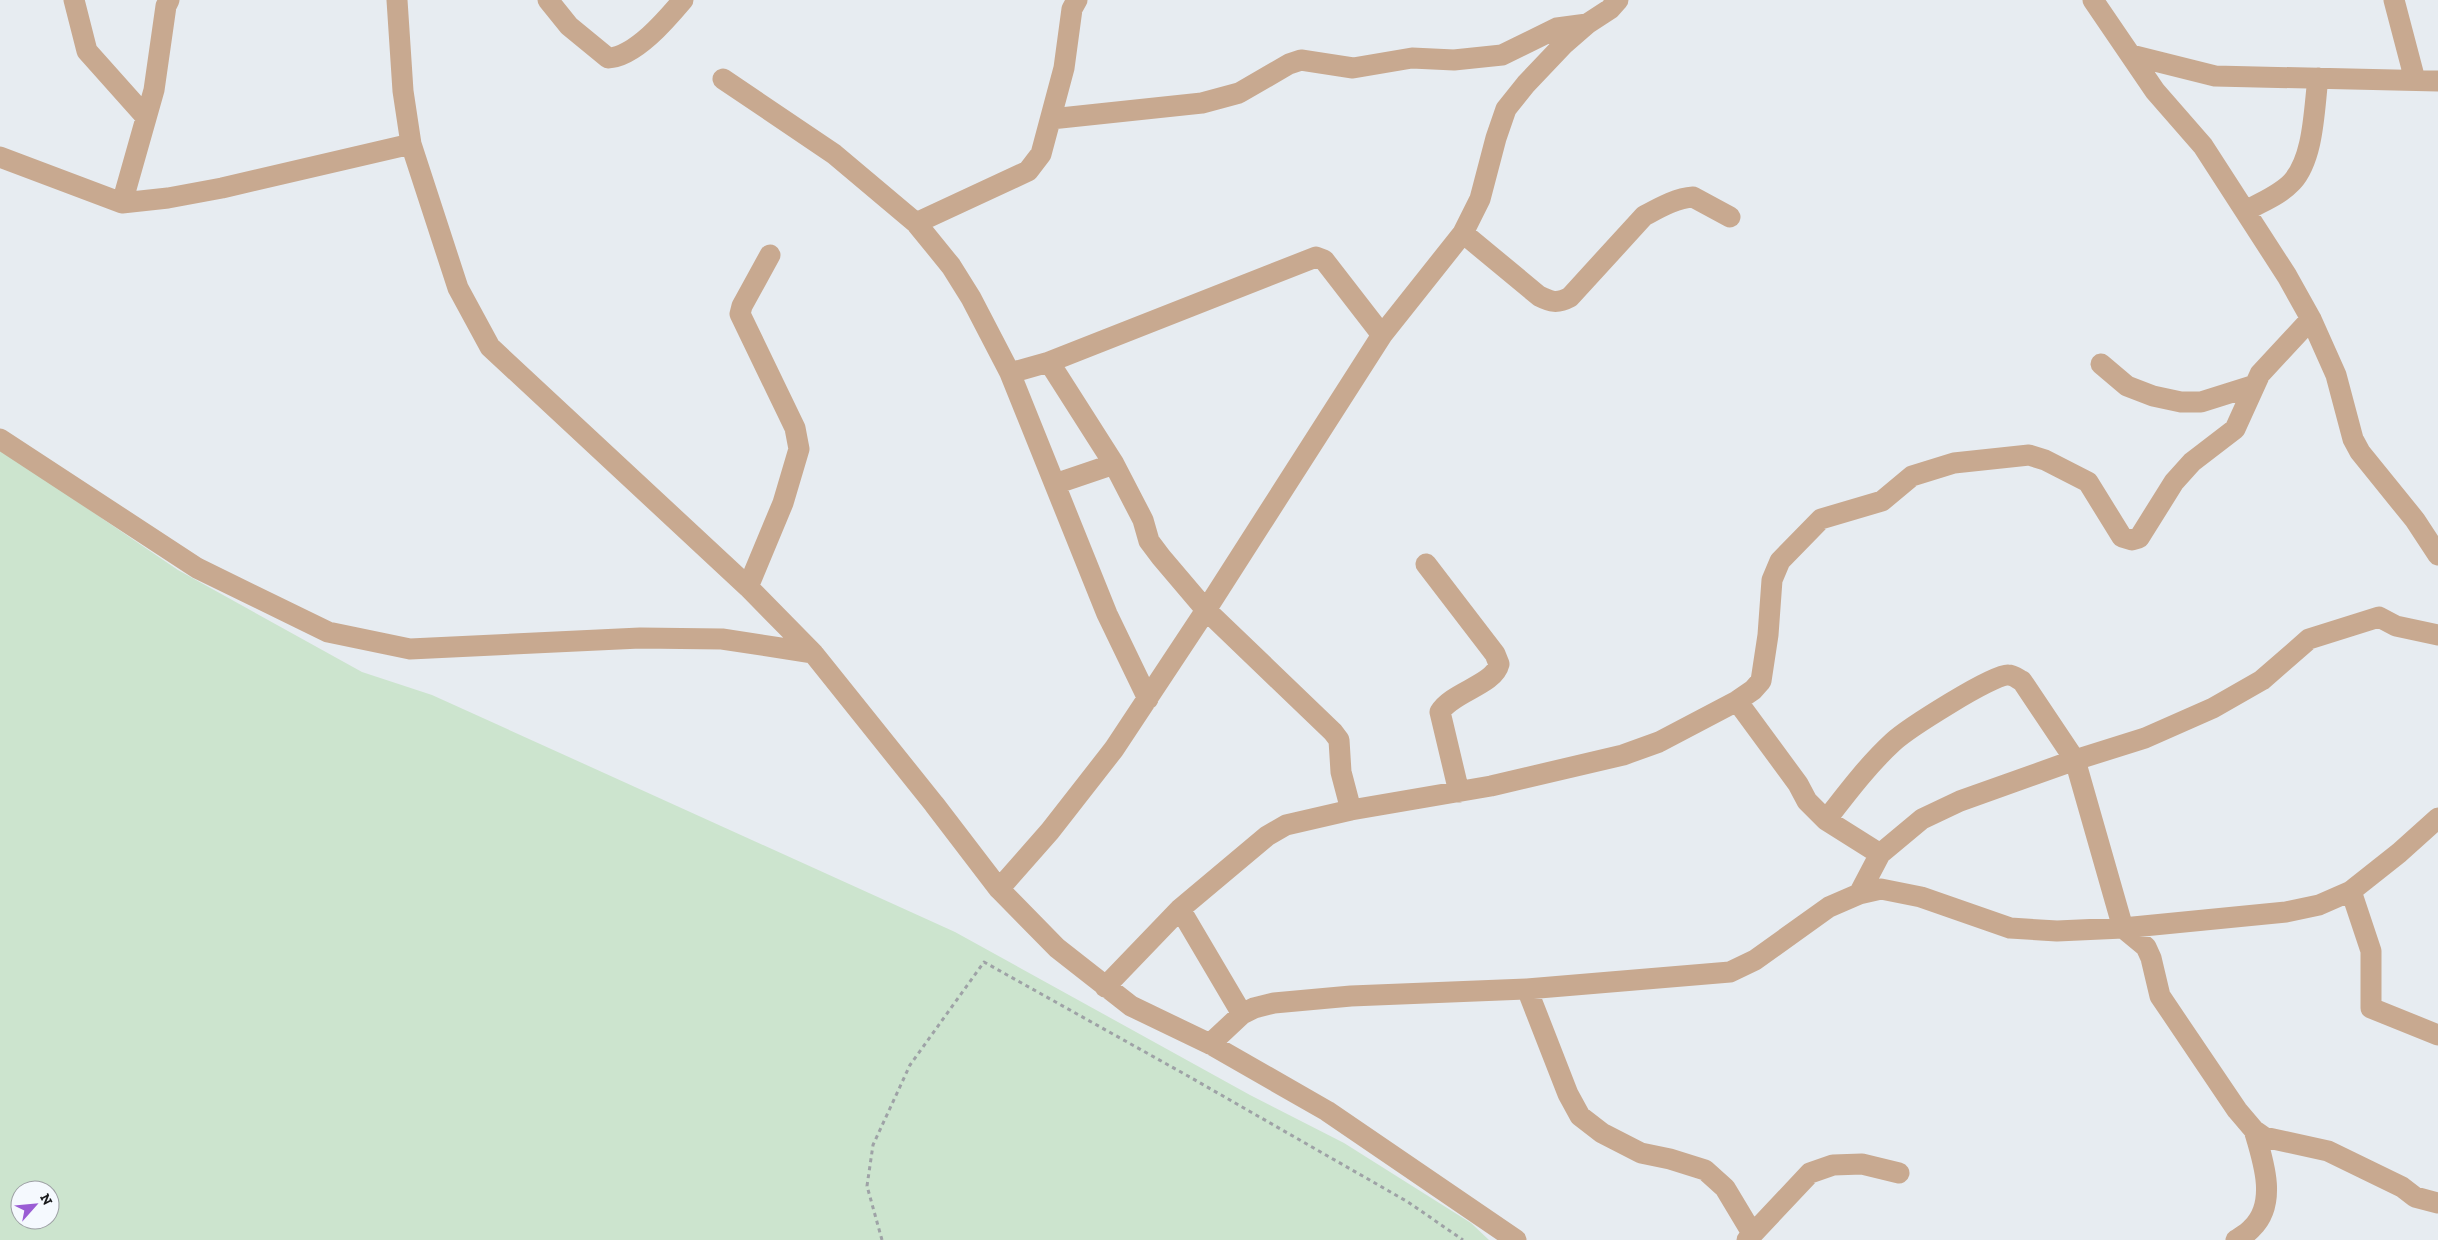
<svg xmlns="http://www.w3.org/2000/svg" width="2438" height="1240" font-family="'Zilla Slab',serif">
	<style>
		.green { fill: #cce4ce; fill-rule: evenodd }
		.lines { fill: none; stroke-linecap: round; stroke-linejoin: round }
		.path { stroke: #9ea2a6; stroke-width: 3; stroke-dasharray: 4 4; stroke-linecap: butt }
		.minor { stroke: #c8a990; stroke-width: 21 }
	</style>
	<rect width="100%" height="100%" fill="#e7ecf1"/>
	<path class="green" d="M0 449 178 570 362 672 432 695 955 932 1250 1095 1344 1143 1471 1223 1489 1240H0ZM20 1190H50V1220H20Z"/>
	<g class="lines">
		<path class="path" d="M882 1240 867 1186 873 1145 910 1065 984 962 1188 1076 1408 1202 1463 1240"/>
		<path class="minor" d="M74 0 87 51 145 116
			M397 0 403 91 411 144 458 288 490 347 748 587 813 653 934 804 999 889 1057 948 1131 1006 1210 1044 1327 1111 1516 1240
			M548 0 569 26 608 58C635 57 667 19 683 0
			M2093 0 2155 91 2203 146 2287 276 2311 319 2336 375 2353 439 2360 452 2415 520 2438 555
			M2394 0 2415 80
			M2131 55 2215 76 2438 81
			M723 79 834 154 916 223 951 266 971 298 1010 373 1107 614 1148 699
			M1051 119 1202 103 1239 93 1289 64 1301 60 1353 68 1412 58 1454 60 1502 55 1557 28 1587 24
			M0 157 122 203 168 198 222 188 411 144
			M122 203 154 90 166 6 169 0
			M2246 211C2261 202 2280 195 2292 182 2314 158 2314 109 2318 78
			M916 223 1028 171 1041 154 1064 68 1072 9 1077 0
			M1463 233 1539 296C1551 302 1557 304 1570 297L1644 216C1659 208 1676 198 1693 197L1730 217
			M1049 362 1316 257 1324 260 1382 335
			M2101 364 2127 386 2153 396 2181 402H2201L2255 385
			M1010 373 1049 362 1114 464 1143 520 1149 541 1161 557 1206 610 1333 732 1339 740 1341 772 1351 810
			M0 439 197 568 328 632 410 649 640 638 722 639 813 653
			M1055 484 1114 464
			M1426 564 1495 654 1499 664C1494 685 1452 692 1440 712L1459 792
			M748 587 783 503 799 449 795 428 740 314 742 306 770 255
			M1737 701 1798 784 1807 801 1826 820 1880 854
			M1826 820C1847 793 1868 765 1893 742 1907 729 1993 674 2008 675 2014 675 2018 679 2022 681L2075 760 2123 928 2146 947 2151 958 2160 996 2237 1110 2254 1130 2264 1137 2328 1151 2402 1187 2415 1197 2438 1203
			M999 889 1050 831 1114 749 1206 610 1382 335 1463 233 1480 199 1496 138 1506 109 1526 84 1564 44 1587 24 1610 9 1618 0
			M2351 891 2371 951V1008L2438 1035
			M1859 894 1880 854 1922 819 1960 801 2075 760 2145 738 2213 708 2262 680 2309 639 2379 617 2396 626 2438 635
			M1180 909 1242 1014
			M1105 987 1180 909 1267 836 1286 825 1351 810 1491 786 1623 755 1659 742 1737 701 1753 690 1761 681 1768 635 1772 580 1780 561 1821 519 1882 501 1912 476 1954 463 2029 455 2045 460 2088 482 2122 537 2132 540 2139 538 2174 482 2192 462 2235 429 2260 374 2311 319
			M1527 989 1568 1094 1580 1116 1602 1133 1641 1153 1670 1159 1705 1170 1725 1188 1752 1233
			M1210 1044 1242 1014 1254 1008 1274 1003 1351 996 1527 989 1730 972 1755 960 1829 907 1859 894 1881 889 1921 897 2010 928 2057 931 2123 928 2286 912 2319 905 2351 891 2399 853 2438 818
			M1747 1240 1810 1173 1833 1165 1862 1164 1899 1173
			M2236 1240C2242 1236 2248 1233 2252 1228 2278 1203 2263 1160 2254 1130"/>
	</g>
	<g transform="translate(35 1205) rotate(63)"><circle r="24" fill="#f5f9fe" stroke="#9c9fa3"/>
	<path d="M0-4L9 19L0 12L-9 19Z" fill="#9a5dd4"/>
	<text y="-8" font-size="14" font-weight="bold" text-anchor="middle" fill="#17181a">N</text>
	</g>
</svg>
